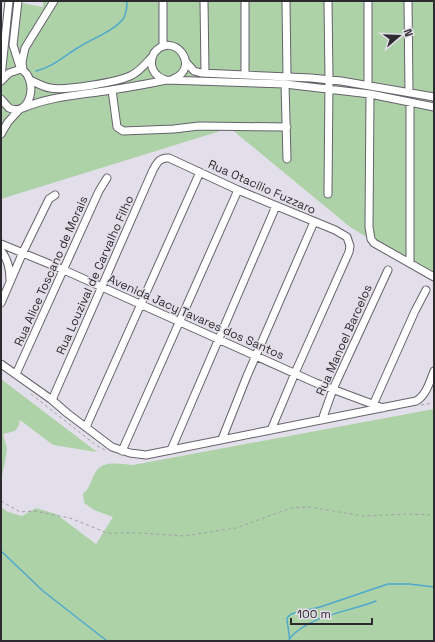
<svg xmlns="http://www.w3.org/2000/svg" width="435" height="642" font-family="'Space Grotesk',sans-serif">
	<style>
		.green { fill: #aed2a8 }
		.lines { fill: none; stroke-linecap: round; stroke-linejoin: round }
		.stream { stroke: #4fa9cc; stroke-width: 1.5 }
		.minor-casing { stroke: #66626c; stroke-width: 9 }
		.path { stroke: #a19ea6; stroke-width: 1; stroke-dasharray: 3 3; stroke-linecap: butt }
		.minor { stroke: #fff; stroke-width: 7 }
		.labels { text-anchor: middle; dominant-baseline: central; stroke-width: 3; stroke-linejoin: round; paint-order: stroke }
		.street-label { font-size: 12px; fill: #2d2b2f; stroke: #e3dfea }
	</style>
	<rect width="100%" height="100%" fill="#e3dfea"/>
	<path class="green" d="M11 1 43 7V1H434V278L350 227 230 128 1 199V94L10 14Z
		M1 379 97 452 53 445 20 420 19 425 15 431 3 434C4 439 6 444 7 449 7 451 2 479 1 480Z
		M434 409V641H1V507L8 512 22 516 36 508 56 514 96 544 113 517 94 510 84 503 83 494C89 489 90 483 94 475 101 459 118 464 133 465Z"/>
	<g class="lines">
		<path class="stream" d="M36 71C53 67 64 56 79 47 91 39 114 31 123 19 127 13 127 7 127 1
			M1 551 43 591 107 641
			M289 639C309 615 349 612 376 601
			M290 641 287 620V618L291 614 320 607 388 584H409L434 587"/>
		<defs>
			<path id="minor" d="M18 1 13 45 20 67
				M163 1V46
				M204 1 205 73
				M245 1V75
				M286 1 287 76
				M368 1V85
				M408 1 409 92
				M186 62 194 71 201 73 311 78 341 81 434 97
				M23 70 22 62 25 48 54 1
				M1 77 9 1
				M173 79C202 68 174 29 154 53 148 65 153 76 166 80L285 84 370 94 434 107
				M30 80C37 83 43 87 50 88 65 91 119 82 132 75 140 71 146 63 152 57
				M1 81 9 73 21 69C39 79 31 118 9 108L1 99
				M285 84 287 159
				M112 90 117 127 123 131 174 129 199 126 287 127
				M370 94 369 227 371 239 374 243 434 277
				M410 102V263
				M23 108C51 96 81 95 111 90 130 87 148 84 166 80
				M1 134 8 122 19 110
				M328 194 329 80 328 1
				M1 244 64 270 316 383 383 408
				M1 251C8 259 10 269 10 280
				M1 303 23 252 49 199 55 195
				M1 364 52 400 67 413 112 447 130 453 146 455 416 401C426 396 430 381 434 371
				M16 374 99 191 107 178
				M52 400 153 170C157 163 160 157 169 158L238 190 335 230 347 237 350 246 349 252 295 373 271 430
				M373 405 415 311 426 290
				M322 420 333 389 388 270
				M86 427 200 172
				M222 439 247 376 314 222
				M171 450 276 206
				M122 451 238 190"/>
		</defs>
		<use href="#minor" class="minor-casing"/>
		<path class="path" d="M31 394 97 446 105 450
			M421 405 434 403
			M1 501 20 512 34 511 70 518 107 533H141L184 536 236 528 291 508 309 507 363 516 408 514 434 515"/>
		<use href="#minor" class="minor"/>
	</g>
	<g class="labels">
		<g class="street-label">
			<text transform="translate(262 187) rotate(24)">Rua Otacílio Fuzzaro</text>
			<text transform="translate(51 271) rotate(-66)">Rua Alice Toscano de Morais</text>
			<text transform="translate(95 275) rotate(-66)">Rua Louzival de Carvalho Filho</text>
			<text transform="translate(196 317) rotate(24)">Avenida Jacy Tavares dos Santos</text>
			<text transform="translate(344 340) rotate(-66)">Rua Manoel Barcelos</text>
		</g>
	</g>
	<rect width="435" height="642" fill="none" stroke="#2d2b2f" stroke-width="4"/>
	<g transform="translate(399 36) rotate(71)" stroke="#e3dfea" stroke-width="3" paint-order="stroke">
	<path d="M0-3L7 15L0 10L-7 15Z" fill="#2d2b2f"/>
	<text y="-6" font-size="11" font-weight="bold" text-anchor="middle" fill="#2d2b2f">N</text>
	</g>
	<path d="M291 618v6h81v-6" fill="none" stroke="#2d2b2f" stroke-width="2"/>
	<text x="297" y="618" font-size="12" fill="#2d2b2f" stroke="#e3dfea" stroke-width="3" paint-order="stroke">100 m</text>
</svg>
